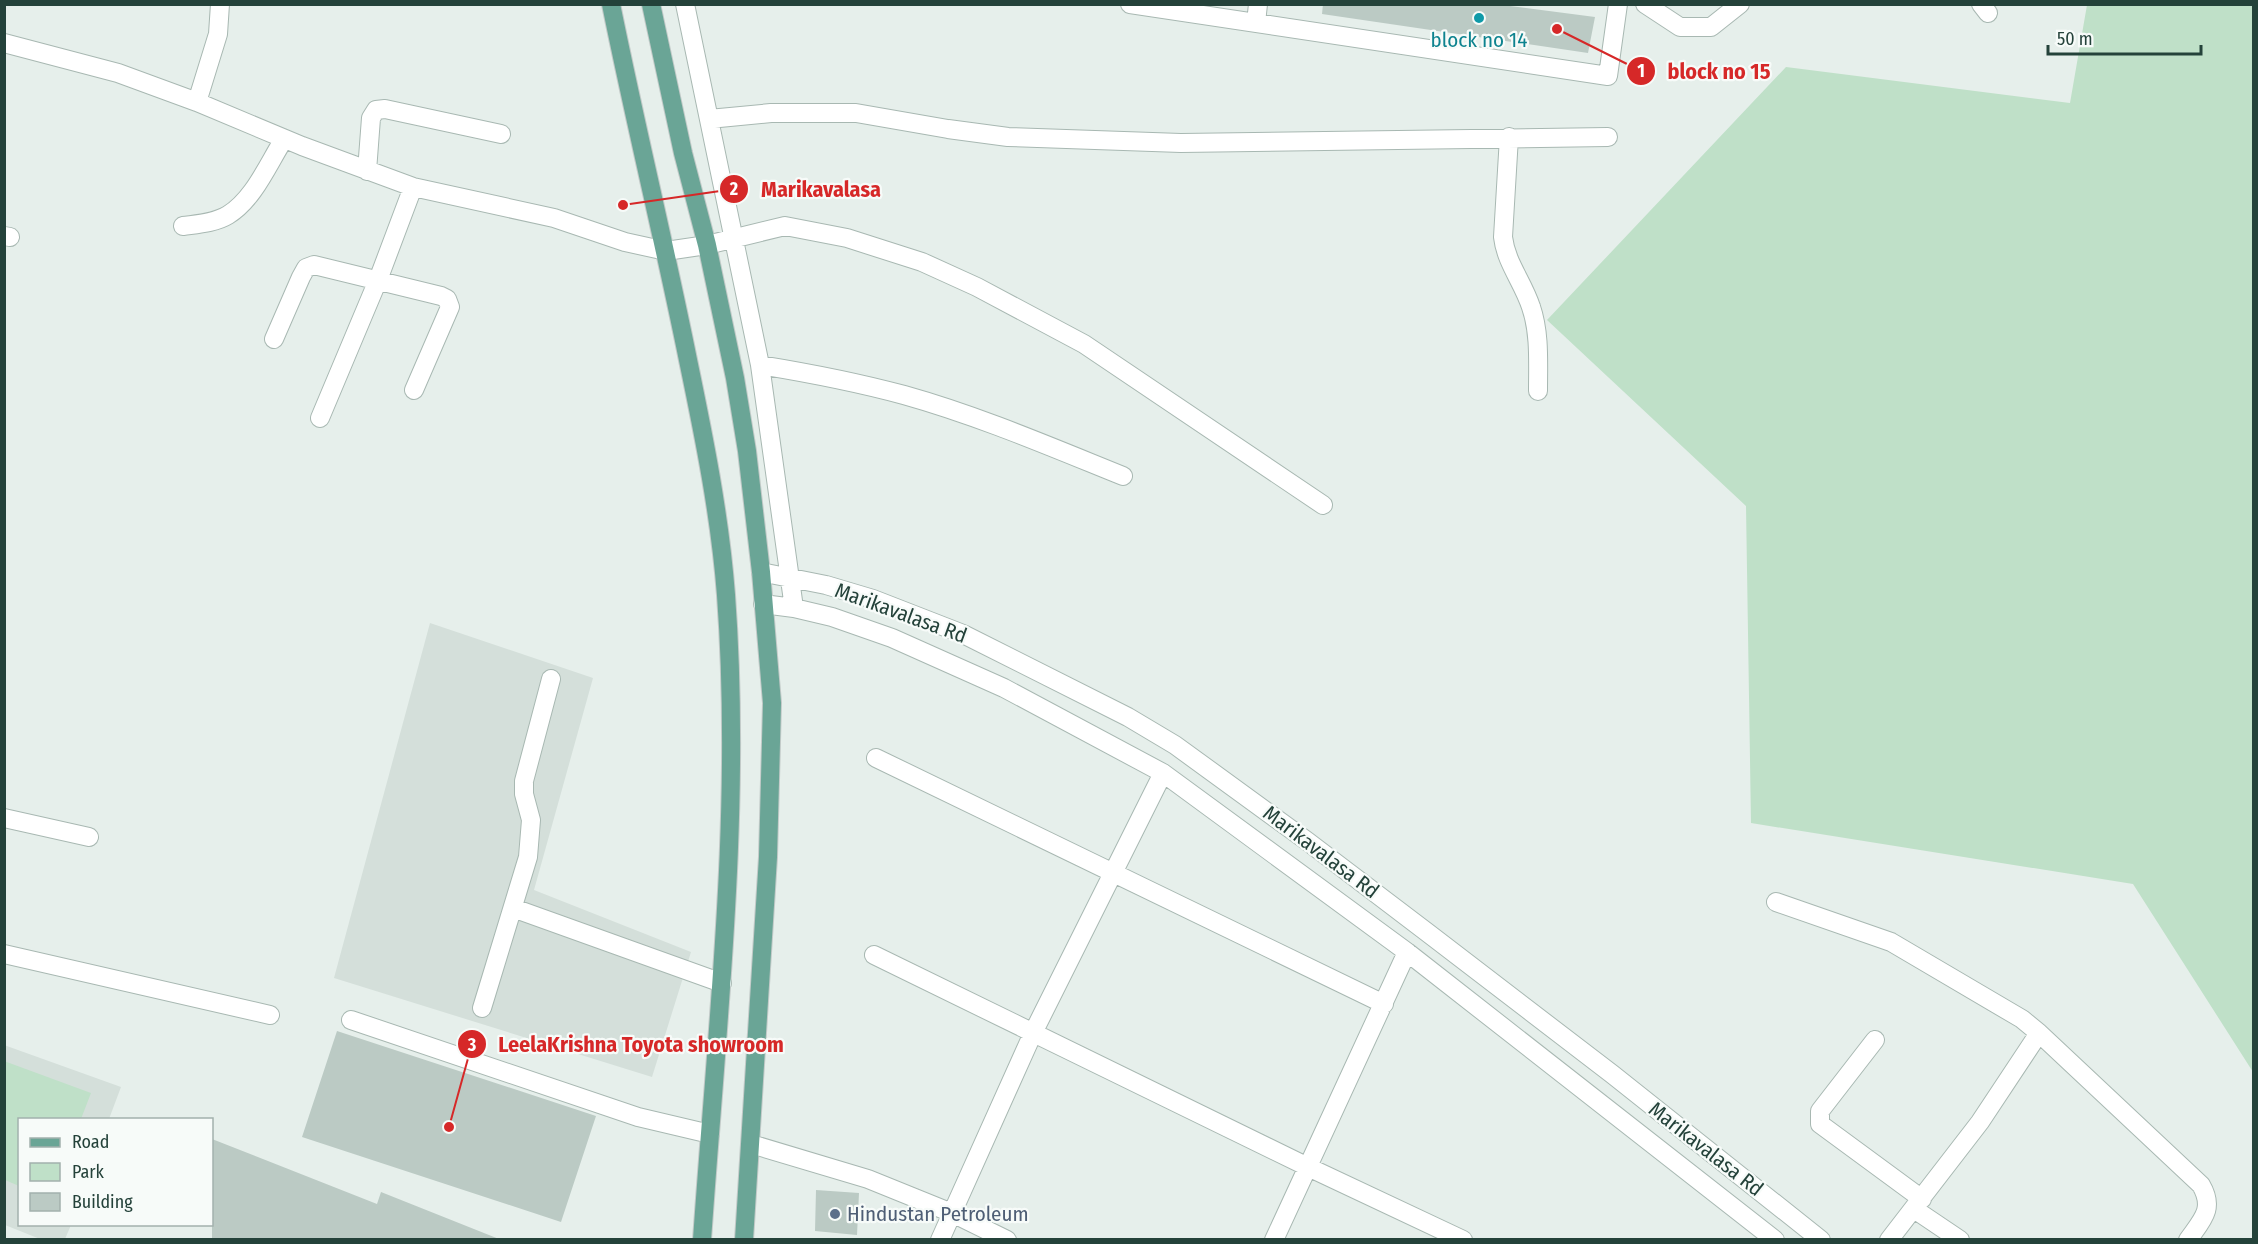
<svg xmlns="http://www.w3.org/2000/svg" width="2258" height="1244" font-family="'Fira Sans Condensed',sans-serif">
	<style>
		.built { fill: #d4dfda }
		.green { fill: #bfe0c8 }
		.building { fill: #bbcac4 }
		.lines { fill: none; stroke-linecap: round; stroke-linejoin: round }
		.minor-casing { stroke: #a8b8b2; stroke-width: 20 }
		.major-casing { stroke: #c2cac8; stroke-width: 20 }
		.minor { stroke: #fff; stroke-width: 18 }
		.major { stroke: #6aa596; stroke-width: 18 }
		.culture-dot { fill: #0f9aa8; stroke: #f7fbf9; stroke-width: 2 }
		.service-dot { fill: #5c6f8a; stroke: #f7fbf9; stroke-width: 2 }
		.labels { text-anchor: middle; dominant-baseline: central; stroke-width: 4.5; stroke-linejoin: round; paint-order: stroke }
		.culture-label { font-size: 21px; fill: #0d838f; stroke: #f7fbf9 }
		.street-label { font-size: 21px; fill: #24423a; stroke: #f7fbf9 }
		.service-label { font-size: 21px; fill: #4e5e75; stroke: #f7fbf9; text-anchor: start }
		.leader { fill: none; stroke: #d62828; stroke-width: 2 }
		.callout-dot { fill: #d62828; stroke: #f7fbf9; stroke-width: 2 }
		.mark-label { font-size: 18px; text-anchor: middle; font-weight: bold; fill: #fff }
		.callout-label { font-size: 22px; text-anchor: middle; font-weight: bold; fill: #d62828; stroke: #f7fbf9; stroke-width: 4.5; stroke-linejoin: round; paint-order: stroke }
	</style>
	<rect width="100%" height="100%" fill="#e6efeb"/>
	<path class="built" d="M430 623 593 678 534 890 691 952 652 1077 334 978Z
		M4 1045 121 1087 109 1119 20 1120V1224L71 1225 65 1239H40L5 1225Z"/>
	<path class="green" d="M2087 5H2253V1072L2133 884 1751 823 1746 506 1547 320 1786 67 2070 103Z
		M4 1061 91 1093 81 1119 20 1120 19 1186 5 1180Z"/>
	<path class="building" d="M1323 4H1494L1595 17 1588 53 1322 14Z
		M337 1031 596 1116 561 1222 302 1137Z
		M212 1139 377 1204 381 1192 499 1239H212Z
		M816 1190 859 1193 857 1235 815 1231Z"/>
	<g class="lines">
		<defs>
			<path id="minor" d="M685 4 760 365 794 608
				M1130 4 1608 76 1618 4
				M1645 4 1680 27H1711L1740 4
				M1981 4 1988 13
				M1256 23 1258 4
				M4 43 118 73 197 102 302 146 413 187 554 218 625 242 666 251 707 245 785 226 847 238 922 262 977 287 1084 344 1323 505
				M197 102 218 34 220 4
				M709 119 771 113H856L948 129 1008 137 1181 143 1608 137
				M1509 137 1503 237C1506 263 1523 282 1531 307 1540 333 1538 363 1538 391
				M367 171 371 118 376 110 385 109 501 134
				M183 226C197 224 215 223 228 215 254 199 268 164 284 139
				M4 236 10 237
				M274 339 301 277 306 268 314 265 441 296 447 299 450 307 414 390
				M760 365C809 373 856 382 904 395 979 416 1051 447 1123 476
				M320 418 378 280 413 187
				M761 572 826 585 873 599 963 634 1128 717 1175 745 1307 841 1428 933 1612 1074 1821 1240
				M763 604 794 608 832 617 892 638 1004 688 1163 773 1407 952 1775 1240
				M876 758 1384 1004
				M4 818 89 837
				M1776 902 1891 942 2022 1019 2039 1033 2201 1185C2215 1209 2202 1220 2188 1240
				M513 908 722 983
				M4 954 270 1015
				M874 955 1308 1167 1463 1240
				M482 1008 528 857 531 820 524 794V781L551 679
				M351 1020 638 1117 710 1134
				M1875 1040 1820 1111V1124L1922 1199
				M751 1144 868 1179 952 1213 1007 1240
				M1914 1209 1960 1240
				M940 1240 1033 1033 1163 773
				M1274 1240 1407 952
				M1889 1240 1980 1122 2039 1033"/>
			<path id="major" d="M611 4C635 123 664 241 688 360 704 437 720 516 726 595 742 810 717 1025 702 1240
				M651 4 683 153 707 245 735 378 747 451 761 572 772 703 768 857 744 1240"/>
		</defs>
		<use href="#minor" class="minor-casing"/>
		<use href="#major" class="major-casing"/>
		<use href="#minor" class="minor"/>
		<use href="#major" class="major"/>
	</g>
	<circle class="culture-dot" cx="1479" cy="18" r="6"/>
	<circle class="service-dot" cx="835" cy="1214" r="6"/>
	<g class="labels">
		<g class="culture-label">
			<text x="1479" y="40">block no 14</text>
		</g>
		<g class="street-label">
			<text transform="translate(901 613) rotate(20)">Marikavalasa Rd</text>
			<text transform="translate(1321 852) rotate(37)">Marikavalasa Rd</text>
			<text transform="translate(1706 1149) rotate(38)">Marikavalasa Rd</text>
		</g>
		<g class="service-label">
			<text x="847" y="1214">Hindustan Petroleum</text>
		</g>
	</g>
	<path class="leader" d="M1557 29L1641 71M623 205L734 189M449 1127L472 1044"/>
	<g class="callout-dot">
		<circle cx="1557" cy="29" r="6"/>
		<circle cx="623" cy="205" r="6"/>
		<circle cx="449" cy="1127" r="6"/>
		<circle cx="1641" cy="71" r="15"/>
		<circle cx="734" cy="189" r="15"/>
		<circle cx="472" cy="1044" r="15"/>
	</g>
	<g class="mark-label">
		<text x="1641" y="77">1</text>
		<text x="734" y="195">2</text>
		<text x="472" y="1051">3</text>
	</g>
	<g class="callout-label">
		<text x="1719" y="79">block no 15</text>
		<text x="821" y="197">Marikavalasa</text>
		<text x="641" y="1052">LeelaKrishna Toyota showroom</text>
	</g>
	<rect width="2258" height="1244" fill="none" stroke="#24423a" stroke-width="12"/>
	<rect x="18" y="1118" width="195" height="108" fill="#f7fbf9" stroke="#a3b1ad" stroke-width="1.5"/>
	<rect x="30" y="1138" width="30" height="9" fill="#6aa596" stroke="#a3b1ad" stroke-width="1.5"/>
	<text x="72" y="1148" font-size="18" fill="#24423a">Road</text>
	<rect x="30" y="1163" width="30" height="18" fill="#bfe0c8" stroke="#a3b1ad" stroke-width="1.5"/>
	<text x="72" y="1178" font-size="18" fill="#24423a">Park</text>
	<rect x="30" y="1193" width="30" height="18" fill="#bbcac4" stroke="#a3b1ad" stroke-width="1.5"/>
	<text x="72" y="1208" font-size="18" fill="#24423a">Building</text>
	<path d="M2048 45v9h153v-9" fill="none" stroke="#24423a" stroke-width="3"/>
	<text x="2057" y="45" font-size="18" fill="#24423a" stroke="#f7fbf9" stroke-width="4.5" paint-order="stroke">50 m</text>
</svg>
